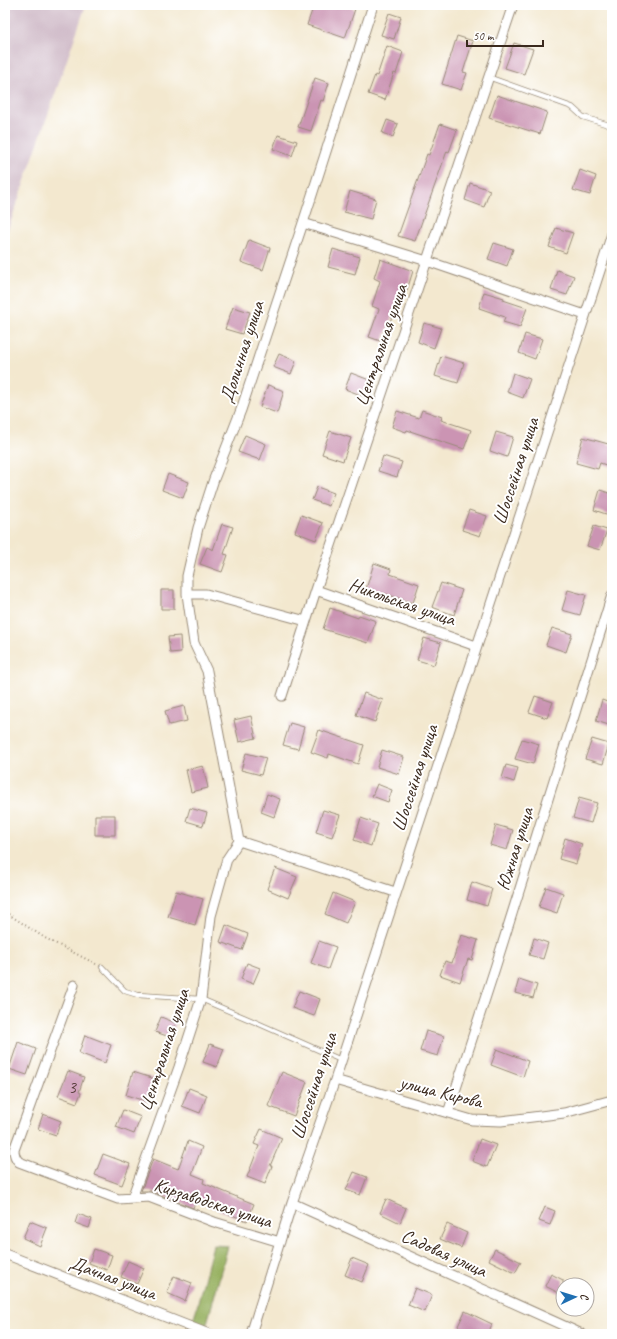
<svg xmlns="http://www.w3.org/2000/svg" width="617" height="1339" font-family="Caveat,sans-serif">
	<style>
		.industrial { fill: #d1bdca }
		.forest { fill: #99b264; stroke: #6a6e41 }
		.building { fill: #cb94b3 }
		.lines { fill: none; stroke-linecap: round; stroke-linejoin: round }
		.service-casing { stroke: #978976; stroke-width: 6 }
		.minor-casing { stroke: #978976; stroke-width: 11 }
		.path { stroke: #978976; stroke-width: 2; stroke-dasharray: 1 3; stroke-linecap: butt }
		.service { stroke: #fff; stroke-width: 4.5 }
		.minor { stroke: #fff; stroke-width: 9 }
		.labels { text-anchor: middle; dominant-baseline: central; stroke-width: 4; stroke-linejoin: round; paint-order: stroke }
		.number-label { font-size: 17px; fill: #5f4443 }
		.street-label { font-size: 19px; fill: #3b2a1e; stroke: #fff }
	</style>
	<rect width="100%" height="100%" fill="#fff"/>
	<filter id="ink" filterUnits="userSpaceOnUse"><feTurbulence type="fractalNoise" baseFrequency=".025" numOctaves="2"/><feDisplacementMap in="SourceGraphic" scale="8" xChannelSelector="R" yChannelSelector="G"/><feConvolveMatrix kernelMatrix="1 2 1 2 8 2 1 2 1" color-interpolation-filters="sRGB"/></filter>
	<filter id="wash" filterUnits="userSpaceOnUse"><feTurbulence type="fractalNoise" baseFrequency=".012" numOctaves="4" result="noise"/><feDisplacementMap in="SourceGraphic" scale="16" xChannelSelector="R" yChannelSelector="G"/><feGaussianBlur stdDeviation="0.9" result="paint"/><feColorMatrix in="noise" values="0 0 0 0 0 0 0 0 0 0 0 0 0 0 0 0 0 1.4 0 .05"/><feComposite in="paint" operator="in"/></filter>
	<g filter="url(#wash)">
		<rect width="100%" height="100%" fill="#f3e8cf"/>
		<path class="industrial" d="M5 5H86L5 238Z"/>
		<path class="forest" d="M213 1245 228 1246 204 1334H190Z"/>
		<g id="blocks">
			<path class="building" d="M314 5H342L355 9 345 38 307 25Z
				M389 13 401 17 394 39 381 35Z
				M457 36 473 41 463 72 467 73 461 90 442 84Z
				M514 43 533 49 524 74 505 68Z
				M387 46 403 52 396 74 394 73 385 100 368 94 375 75 377 76Z
				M315 78 329 83 323 101 321 100 311 131 298 127Z
				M497 95 547 112 540 134 489 118Z
				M387 120 398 124 393 137 382 133Z
				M440 124 457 130 449 152 447 151 415 241 398 236 427 154 429 155Z
				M278 135 297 141 292 156 273 149Z
				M580 170 596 176 590 195 573 190Z
				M470 183 490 190 484 207 465 200Z
				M350 191 376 199 371 219 344 212Z
				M556 228 573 233 566 253 549 247Z
				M249 240 270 248 263 270 241 262Z
				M494 243 513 249 507 266 488 259Z
				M333 249 360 257 355 274 328 267Z
				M380 259 413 271 407 290 402 288 383 342 369 337 379 309 372 306 380 281 374 278Z
				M557 270 574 276 567 295 551 290Z
				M484 292 504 298 503 300 527 308 520 327 503 322 505 317 479 308Z
				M233 307 250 312 242 334 225 329Z
				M424 323 441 328 434 348 418 342Z
				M525 334 542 339 535 359 519 353Z
				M279 354 296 361 291 374 273 367Z
				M441 356 464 363 458 383 435 376Z
				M351 373 372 381 366 397 345 389Z
				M513 373 530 379 523 398 507 392Z
				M268 385 284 391 277 413 260 407Z
				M422 410 442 417 441 420 471 430 464 449 407 430 406 432 392 427 397 411 419 418Z
				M330 431 351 438 343 461 322 454Z
				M496 432 513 437 507 457 490 451Z
				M245 435 266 444 260 460 238 452Z
				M583 437 612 445V467L600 463 598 469 576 463Z
				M383 456 402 462 397 477 378 471Z
				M168 474 189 482 183 498 162 490Z
				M317 487 334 493 329 506 312 500Z
				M600 490 612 494V516L594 510Z
				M469 510 487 516 480 536 462 530Z
				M301 515 323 523 316 540 295 532Z
				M222 524 233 527 224 554 228 555 222 572 200 564 207 547 213 550Z
				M594 526 607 530 600 550 587 546Z
				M374 563 391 569 390 574 419 584 413 603 383 593 382 595 366 589Z
				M441 583 462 590 454 615 432 607Z
				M161 590H174V609H161Z
				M568 590 586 595 580 615 562 610Z
				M330 608 358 618 359 615 376 621 368 643 323 629Z
				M552 628 572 634 566 652 546 645Z
				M180 636 181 652 170 653 168 637Z
				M424 638 441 643 434 665 417 660Z
				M364 693 383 700 375 722 356 715Z
				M535 696 553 702 547 718 529 712Z
				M602 700 612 704V726L596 721Z
				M184 706 187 721 169 725 165 711Z
				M251 716 256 738 239 742 234 720Z
				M290 723 304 727 298 749 283 745Z
				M319 730 364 745 358 764 329 754 328 758 311 752Z
				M522 739 539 744 533 764 515 759Z
				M592 739 609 744 603 764 585 759Z
				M382 750 404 757 399 774 377 767Z
				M246 753 266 758 261 775 241 770Z
				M506 765 518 768 514 782 502 778Z
				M203 766 208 788 191 792 186 770Z
				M377 784 392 790 388 802 372 796Z
				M267 794 280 799 274 817 261 812Z
				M579 798 597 803 591 823 573 818Z
				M190 808 207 813 203 826 186 821Z
				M323 810 340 815 332 837 316 832Z
				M95 815H115V835H95Z
				M361 818 378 824 371 846 354 840Z
				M496 825 513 830 507 850 490 845Z
				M565 838 582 844 576 864 559 859Z
				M275 868 297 877 288 898 267 889Z
				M472 882 492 889 487 906 467 900Z
				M546 887 563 893 557 913 539 907Z
				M176 891 203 899 195 925 168 917Z
				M333 893 355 902 346 923 325 914Z
				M226 925 248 934 242 950 220 942Z
				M461 935 478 940 472 960 468 959 460 982 440 975 445 961 452 963Z
				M534 938 548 943 543 959 529 955Z
				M319 941 336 947 328 969 311 963Z
				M247 963 260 968 253 984 241 979Z
				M519 979 537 985 533 998 515 993Z
				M299 991 320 999 314 1016 292 1008Z
				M161 1017 176 1023 170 1037 155 1032Z
				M426 1031 444 1036 438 1056 420 1051Z
				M85 1035 111 1045 105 1063 79 1053Z
				M18 1042 36 1049 27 1075 9 1069Z
				M210 1044 224 1049 217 1067 203 1062Z
				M497 1049 528 1061 523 1077 491 1065Z
				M68 1071 84 1077 79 1092 81 1093 77 1103 58 1096Z
				M133 1072 155 1079 148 1102 126 1095Z
				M282 1072 307 1082 294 1116 268 1106Z
				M189 1088 207 1095 200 1113 182 1106Z
				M123 1110 141 1117 134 1134 116 1127Z
				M43 1114 61 1121 56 1135 38 1129Z
				M261 1129 282 1138 270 1166H272L265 1184 247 1177 259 1146 254 1144Z
				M480 1139 496 1145 487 1167 472 1161Z
				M188 1141 202 1147 192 1174 204 1179 203 1183 254 1204 247 1221 196 1201 193 1208 151 1191H141L153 1159 178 1169Z
				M103 1154 130 1164 122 1185 95 1175Z
				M354 1172 367 1177 360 1195 346 1190Z
				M386 1199 406 1208 400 1223 380 1213Z
				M545 1207 555 1211 550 1225 539 1221Z
				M78 1214 92 1219 89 1228 75 1223Z
				M30 1221 47 1228 40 1246 23 1238Z
				M447 1224 467 1233 461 1248 440 1239Z
				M94 1249 112 1255 107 1270 89 1263Z
				M495 1249 521 1262 515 1273 489 1260Z
				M352 1258 369 1265 362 1282 345 1275Z
				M128 1261 144 1268 137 1284 121 1277Z
				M551 1274 563 1280V1295L545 1286Z
				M174 1276 192 1283 185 1301 167 1293Z
				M415 1288 432 1295 425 1312 408 1305Z
				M465 1311 492 1324 488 1334H475L458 1326Z"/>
		</g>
	</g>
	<g filter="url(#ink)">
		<use href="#blocks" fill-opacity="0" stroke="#978976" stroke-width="1"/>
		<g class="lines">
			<defs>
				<path id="service" d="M488 77 572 107 583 117 612 126
					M102 967 125 991 138 995 201 999 255 1022 341 1060"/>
				<path id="minor" d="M303 223 427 261 585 315
					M316 590 476 646
					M187 594 194 643 207 671 239 841 395 892
					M306 621 206 594H187V576L198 528 214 479 241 410 303 223 373 5
					M282 696 316 590 513 5
					M74 985 14 1150C14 1155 15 1158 19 1162L118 1199 149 1197 214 1222 280 1242
					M335 1080 472 1120 501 1121 564 1113 612 1100
					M448 1113 495 968 612 595
					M132 1198 179 1067 201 999 211 916 227 859 239 841
					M292 1203 582 1334
					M5 1254 209 1334
					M251 1334 292 1203 335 1080 612 234"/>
			</defs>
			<use href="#service" class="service-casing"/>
			<use href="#minor" class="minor-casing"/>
			<path class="path" d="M5 912 45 938 96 964"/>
			<use href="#service" class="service"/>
			<use href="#minor" class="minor"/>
		</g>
	</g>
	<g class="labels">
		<g class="number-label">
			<text x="72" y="1087">3</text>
		</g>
		<g class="street-label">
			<text transform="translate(381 345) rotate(-71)">Центральная улица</text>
			<text transform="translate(242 352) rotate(-72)">Долинная улица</text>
			<text transform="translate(516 471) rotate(-72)">Шоссейная улица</text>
			<text transform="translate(402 602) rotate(19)">Никольская улица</text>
			<text transform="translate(415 778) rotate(-72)">Шоссейная улица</text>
			<text transform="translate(515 849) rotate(-73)">Южная улица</text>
			<text transform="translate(164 1050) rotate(-72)">Центральная улица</text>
			<text transform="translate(314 1086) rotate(-72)">Шоссейная улица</text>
			<text transform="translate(441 1092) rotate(14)">улица Кирова</text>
			<text transform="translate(213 1203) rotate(18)">Кирзаводская улица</text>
			<text transform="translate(444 1253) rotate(24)">Садовая улица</text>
			<text transform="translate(113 1278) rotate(21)">Дачная улица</text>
		</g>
	</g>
	<rect width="617" height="1339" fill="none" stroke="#fff" stroke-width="20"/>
	<g transform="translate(575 1297) rotate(86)"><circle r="19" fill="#ffffff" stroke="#b1aaa5"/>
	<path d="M0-3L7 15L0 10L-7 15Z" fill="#1f6fb2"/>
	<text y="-6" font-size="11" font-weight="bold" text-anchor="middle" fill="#3b2a1e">С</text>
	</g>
	<path d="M467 40v6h76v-6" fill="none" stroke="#3b2a1e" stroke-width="2"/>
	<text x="473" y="40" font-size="12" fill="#3b2a1e" stroke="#ffffff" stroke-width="3" paint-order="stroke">50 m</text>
</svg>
